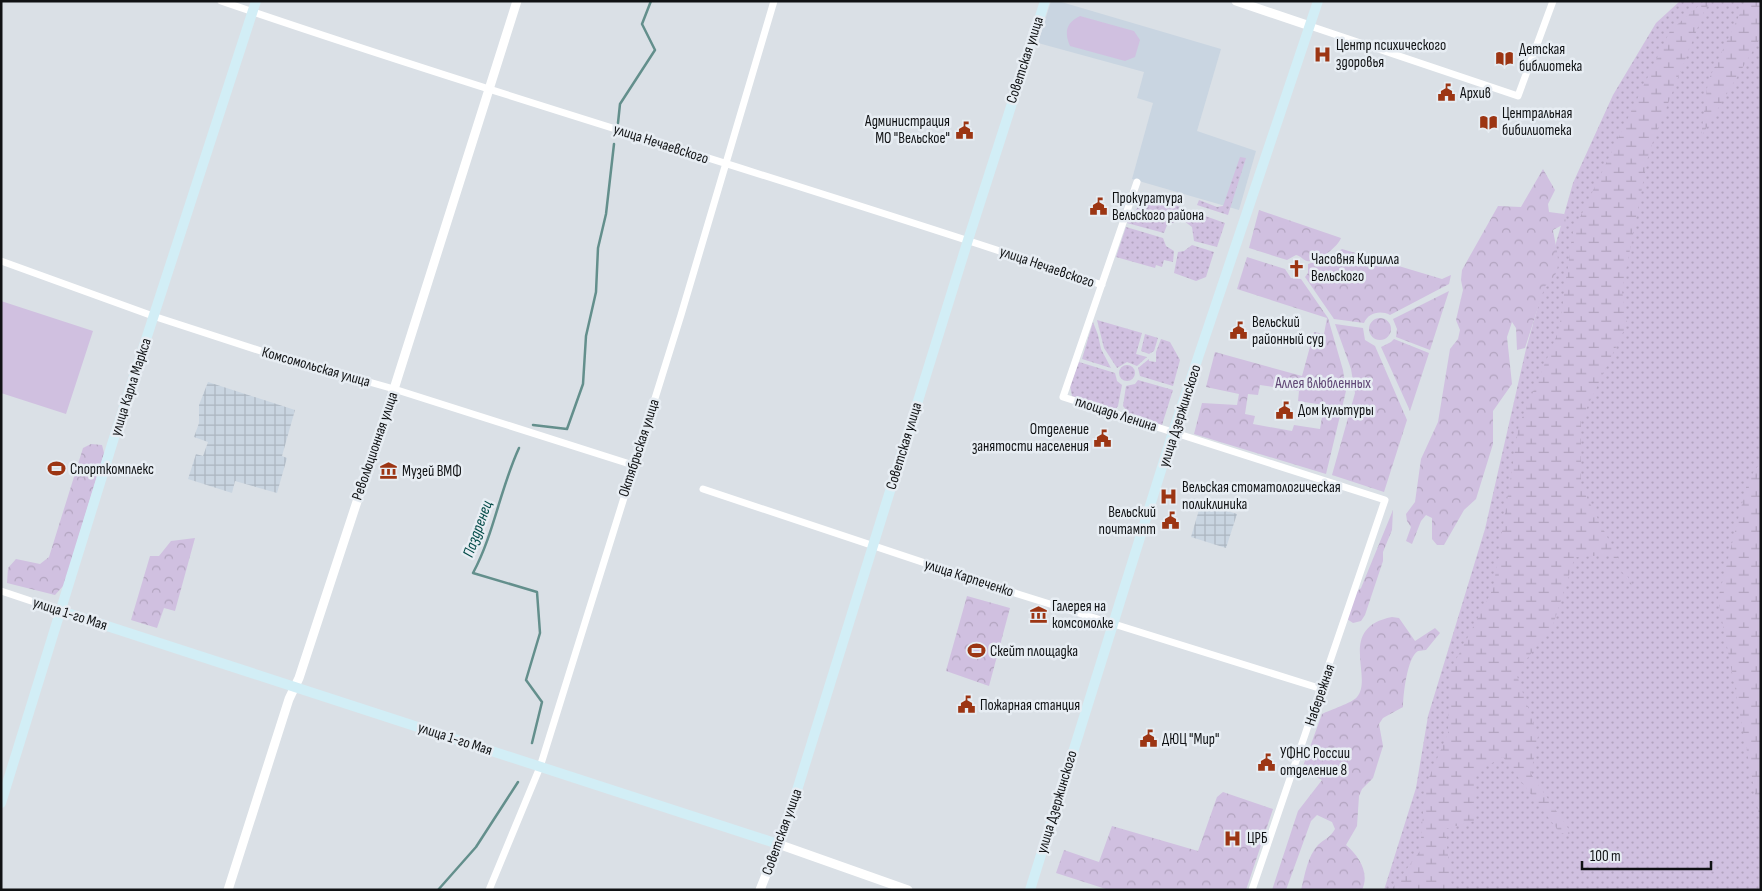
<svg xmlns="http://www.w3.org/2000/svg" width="1762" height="891" font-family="'Sofia Sans Condensed',sans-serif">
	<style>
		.built { fill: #c9d5e1 }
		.industrial { fill: url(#industrial-grid) }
		.grass { fill: url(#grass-dots) }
		.forest { fill: url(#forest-crowns); fill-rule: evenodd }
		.wetland { fill: url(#wetland-marsh) }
		.garden { fill: #d0c0e0 }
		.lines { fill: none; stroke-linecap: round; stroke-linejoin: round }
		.stream { stroke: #638f8c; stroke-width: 2.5 }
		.minor { stroke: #fff; stroke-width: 7 }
		.tertiary { stroke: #fff; stroke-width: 9 }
		.secondary { stroke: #d2eef6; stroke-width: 10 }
		.labels { text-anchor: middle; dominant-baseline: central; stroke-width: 5; stroke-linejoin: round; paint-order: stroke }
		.poi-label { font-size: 15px; fill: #101214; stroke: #e7edf3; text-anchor: start }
		.street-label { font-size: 15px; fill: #101214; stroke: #e7edf3 }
		.park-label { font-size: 15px; fill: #604775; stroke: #e7edf3 }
		.water-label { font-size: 16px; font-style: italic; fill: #014946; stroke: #e7edf3 }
	</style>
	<defs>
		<pattern id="industrial-grid" width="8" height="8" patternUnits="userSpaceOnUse" patternTransform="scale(1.25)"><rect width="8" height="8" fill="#c9d5e1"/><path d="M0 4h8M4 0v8" fill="none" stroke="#acb6c0"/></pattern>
		<pattern id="grass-dots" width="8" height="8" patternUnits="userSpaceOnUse" patternTransform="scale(1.25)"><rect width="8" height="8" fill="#d0c0e0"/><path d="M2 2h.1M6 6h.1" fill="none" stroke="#b2a4bf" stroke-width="1.8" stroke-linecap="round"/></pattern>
		<pattern id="forest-crowns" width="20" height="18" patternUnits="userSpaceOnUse" patternTransform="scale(1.25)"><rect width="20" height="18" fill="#d0c0e0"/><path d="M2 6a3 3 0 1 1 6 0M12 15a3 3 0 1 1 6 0" fill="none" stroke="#b2a4bf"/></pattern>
		<pattern id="wetland-marsh" width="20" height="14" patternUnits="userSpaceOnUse" patternTransform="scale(1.25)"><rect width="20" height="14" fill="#d0c0e0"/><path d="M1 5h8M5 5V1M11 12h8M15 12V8" fill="none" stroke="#b2a4bf"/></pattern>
	</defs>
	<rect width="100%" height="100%" fill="#dae0e6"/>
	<path class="built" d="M1051 1H1058L1221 49 1197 131 1256 151 1239 210 1132 179 1153 103 1137 98 1144 72 1038 43Z"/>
	<path class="industrial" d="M208 382 295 410 282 456 287 458 277 493 235 481 232 493 188 479 196 454 203 456 208 442 194 437 199 423V405Z
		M1201 503 1237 514 1226 548 1191 537Z"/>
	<path class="grass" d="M1680 1H1761V890H1384L1416 788 1428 716 1485 529 1526 349 1573 183 1613 95 1656 23Z
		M1240 157 1246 158 1228 215 1197 205 1199 200 1217 207 1223 206Z
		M1146 200 1161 201 1184 208 1180 220 1167 225 1164 233 1127 223 1140 204Z
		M1188 210 1225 223 1217 247 1194 241 1192 227 1184 221Z
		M1126 227 1163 238 1166 246 1174 251 1173 262 1164 260 1162 267 1156 265 1155 268 1116 257Z
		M1192 245 1214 252 1206 277 1196 281 1174 273 1178 252 1184 251Z
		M1097 320 1142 333 1136 354 1147 357 1137 366 1127 362 1117 368 1104 348Z
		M1093 322 1098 335 1101 349 1111 368 1082 359Z
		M1145 334 1158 338 1154 351 1149 354 1141 351Z
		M1161 339 1170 342 1180 360 1173 386 1140 376 1138 368 1149 359V361L1156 362V352Z
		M1079 362 1115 373 1117 381 1122 385 1118 406 1115 410 1072 396 1070 386Z
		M1119 373a8 8 0 1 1 16 0a8 8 0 1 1-16 0Z
		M1138 380 1173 390 1162 425 1131 416 1123 406 1126 386 1135 384Z"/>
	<path class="forest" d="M1543 169 1555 190 1548 204 1549 212 1564 214 1566 223 1553 230C1556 251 1566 272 1545 286L1525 348 1517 350 1516 328 1512 322 1507 337 1512 384 1493 411V444L1476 499 1464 510 1444 545H1437L1432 539V518L1426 515 1421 521 1412 544 1406 541 1411 527 1407 521 1406 514 1415 502 1421 459 1438 422 1450 349 1458 339 1460 330 1456 320 1463 290 1461 280 1462 270 1498 206 1521 207Z
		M1259 210 1341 238C1338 247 1317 263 1307 261 1303 260 1301 256 1296 255L1287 260 1249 248Z
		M1342 249 1442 279 1451 275 1449 284 1390 315C1380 310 1368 313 1364 323L1334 319 1305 277 1308 273V264L1329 257Z
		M1247 257 1285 269 1291 278 1301 279 1328 318 1343 370 1346 391 1326 474 1194 434 1202 403 1237 405 1239 394 1206 387 1215 352 1302 376 1314 332 1324 334 1327 318 1237 289ZM1260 385 1299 391 1298 401 1324 405 1320 429 1294 425 1292 431 1253 424 1255 416 1245 414 1248 394 1258 395Z
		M1449 291 1430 350 1396 337 1397 329 1393 319Z
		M1369 329a11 11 0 1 1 22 0a11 11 0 1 1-22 0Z
		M1335 324 1363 328 1365 340 1375 346 1407 420 1384 492 1332 475 1355 393 1351 369Z
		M1394 339 1429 353 1410 411 1381 347 1391 342Z
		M91 444 102 445 104 453 64 585 55 595 7 583 8 568 16 559 40 564 49 557 83 448Z
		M1393 510 1392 530 1383 552V561L1365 615 1361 621 1353 623 1347 619 1350 598 1361 588Z
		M195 538 175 611 164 608 157 628 131 620 150 556H159L171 541Z
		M967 596 1010 608 989 686 946 671Z
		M1392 617 1399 618 1415 641 1435 628 1440 633 1426 650C1425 650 1419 651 1418 651 1407 657 1403 696 1403 707L1383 718 1379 724 1383 746 1373 778 1362 789 1359 796 1357 826 1346 845C1359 856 1370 873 1362 890H1301C1305 875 1307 857 1318 845 1324 839 1330 838 1335 829L1332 822 1317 815 1311 821 1286 890H1272L1298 811 1322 780 1315 776 1307 775 1302 769 1322 714C1330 710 1352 703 1357 697 1374 677 1336 628 1392 617Z
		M1223 792 1273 809 1246 890H1109L1056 873 1064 850 1099 862 1112 826 1198 851 1217 797Z"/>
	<path class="wetland" d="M1704 1H1712L1705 9 1649 152 1622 291 1627 324 1581 420V486L1636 593 1611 555 1575 557 1553 625 1516 673 1538 736 1531 774 1572 834 1560 833 1503 757 1474 773V821L1445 829 1452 890H1391L1420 851 1425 787 1448 733 1450 671 1493 589 1519 425 1559 330 1573 232 1670 31Z
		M1746 1H1761V37L1701 137 1708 81Z
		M1761 462V825L1718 599 1748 480Z"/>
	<path class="garden" d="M1080 16 1134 31 1140 40 1135 57 1125 61 1070 46C1064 32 1066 23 1080 16Z
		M1 301 93 331 66 414 1 393Z"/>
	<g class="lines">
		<path class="stream" d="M618 123 620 104 655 50 642 24 651 1
			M533 425 567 429 583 384 586 336 596 292 598 248 606 214 614 144
			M519 448C500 489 494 534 473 573L537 592 540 633 526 680 542 702 532 743
			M438 890 476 847 518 782"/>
		<path class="minor" d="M221 1C513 101 810 186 1102 285
			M1310 26 1518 96 1553 1
			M1137 182 1063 397 1385 500 1252 890
			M1 261 153 316 270 354 394 389 633 465
			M703 489 1021 595 1322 689
			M1 591 61 611
			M489 890 540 767 681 315 774 1"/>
		<path class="tertiary" d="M1236 1 1310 26
			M228 890 289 699 299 678 394 389 517 1
			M760 890 778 844 908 890"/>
		<path class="secondary" d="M61 611 778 844 789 816 968 240 1045 1
			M1 803 113 441 256 1
			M1030 890 1173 432 1318 1"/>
	</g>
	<defs>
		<symbol id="hospital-bare" viewBox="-9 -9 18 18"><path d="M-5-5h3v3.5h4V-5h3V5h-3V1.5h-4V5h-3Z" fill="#9c3513" stroke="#e7edf3" stroke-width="2.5" paint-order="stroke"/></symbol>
		<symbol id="library-bare" viewBox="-9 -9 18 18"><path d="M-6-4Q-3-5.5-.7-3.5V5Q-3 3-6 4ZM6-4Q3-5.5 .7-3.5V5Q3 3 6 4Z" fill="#9c3513" stroke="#e7edf3" stroke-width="2.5" paint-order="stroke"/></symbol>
		<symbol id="civic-bare" viewBox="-9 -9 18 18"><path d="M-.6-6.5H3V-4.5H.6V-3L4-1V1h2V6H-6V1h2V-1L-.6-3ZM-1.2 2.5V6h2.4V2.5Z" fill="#9c3513" stroke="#e7edf3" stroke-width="2.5" paint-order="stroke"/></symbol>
		<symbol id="church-bare" viewBox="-9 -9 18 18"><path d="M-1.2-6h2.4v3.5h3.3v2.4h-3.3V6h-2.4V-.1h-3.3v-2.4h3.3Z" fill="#9c3513" stroke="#e7edf3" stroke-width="2.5" paint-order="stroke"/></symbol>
		<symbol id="stadium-bare" viewBox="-9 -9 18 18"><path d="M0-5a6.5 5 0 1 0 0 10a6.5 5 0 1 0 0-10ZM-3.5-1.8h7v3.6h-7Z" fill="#9c3513" stroke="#e7edf3" stroke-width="2.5" paint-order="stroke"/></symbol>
		<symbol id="museum-bare" viewBox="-9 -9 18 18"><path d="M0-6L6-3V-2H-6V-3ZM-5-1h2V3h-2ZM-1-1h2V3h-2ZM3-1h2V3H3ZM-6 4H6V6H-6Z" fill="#9c3513" stroke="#e7edf3" stroke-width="2.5" paint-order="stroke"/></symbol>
	</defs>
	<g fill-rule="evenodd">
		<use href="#hospital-bare" x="1310" y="42" width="25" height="25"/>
		<use href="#library-bare" x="1492" y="46" width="25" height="25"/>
		<use href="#civic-bare" x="1434" y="80" width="25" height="25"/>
		<use href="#library-bare" x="1476" y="110" width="25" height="25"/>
		<use href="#civic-bare" x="952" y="118" width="25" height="25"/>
		<use href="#civic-bare" x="1086" y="194" width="25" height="25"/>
		<use href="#church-bare" x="1284" y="256" width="25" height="25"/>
		<use href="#civic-bare" x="1226" y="318" width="25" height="25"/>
		<use href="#civic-bare" x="1272" y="398" width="25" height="25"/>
		<use href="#civic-bare" x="1090" y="426" width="25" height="25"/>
		<use href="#stadium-bare" x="44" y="456" width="25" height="25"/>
		<use href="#museum-bare" x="376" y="458" width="25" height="25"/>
		<use href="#hospital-bare" x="1156" y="484" width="25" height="25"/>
		<use href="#civic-bare" x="1158" y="508" width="25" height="25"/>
		<use href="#museum-bare" x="1026" y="602" width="25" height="25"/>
		<use href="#stadium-bare" x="964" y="638" width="25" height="25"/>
		<use href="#civic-bare" x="954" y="692" width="25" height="25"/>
		<use href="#civic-bare" x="1136" y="726" width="25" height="25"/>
		<use href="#civic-bare" x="1254" y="750" width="25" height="25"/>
		<use href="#hospital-bare" x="1220" y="826" width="25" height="25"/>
	</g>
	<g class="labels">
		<g class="poi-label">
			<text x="1336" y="45">Центр психического<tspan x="1336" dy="17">здоровья</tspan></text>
			<text x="1519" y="49">Детская<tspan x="1519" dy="17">библиотека</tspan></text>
			<text x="1460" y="93">Архив</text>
			<text x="1502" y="113">Центральная<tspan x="1502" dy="17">бибилиотека</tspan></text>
			<text x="950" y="121" text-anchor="end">Администрация<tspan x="950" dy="17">МО "Вельское"</tspan></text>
			<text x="1112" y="198">Прокуратура<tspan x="1112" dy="17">Вельского района</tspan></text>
			<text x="1311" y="259">Часовня Кирилла<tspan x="1311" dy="17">Вельского</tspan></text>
			<text x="1252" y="322">Вельский<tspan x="1252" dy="17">районный суд</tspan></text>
			<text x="1298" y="410">Дом культуры</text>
			<text x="1089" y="429" text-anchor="end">Отделение<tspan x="1089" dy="17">занятости населения</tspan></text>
			<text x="70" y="469">Спорткомплекс</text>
			<text x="402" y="471">Музей ВМФ</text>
			<text x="1182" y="487">Вельская стоматологическая<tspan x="1182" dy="17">поликлиника</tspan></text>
			<text x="1156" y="512" text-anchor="end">Вельский<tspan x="1156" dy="17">почтампт</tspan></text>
			<text x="1052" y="606">Галерея на<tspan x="1052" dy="17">комсомолке</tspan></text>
			<text x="990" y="651">Скейт площадка</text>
			<text x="980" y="705">Пожарная станция</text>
			<text x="1162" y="739">ДЮЦ "Мир"</text>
			<text x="1280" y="753">УФНС России<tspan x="1280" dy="17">отделение 8</tspan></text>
			<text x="1247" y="838">ЦРБ</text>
		</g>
		<g class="street-label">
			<text transform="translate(1025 60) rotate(-72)">Советская улица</text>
			<text transform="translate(661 144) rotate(18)">улица Нечаевского</text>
			<text transform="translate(1047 267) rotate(19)">улица Нечаевского</text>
			<text transform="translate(316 367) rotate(16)">Комсомольская улица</text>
			<text transform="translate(131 387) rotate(-72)">улица Карла Маркса</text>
			<text transform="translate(1116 414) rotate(18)">площадь Ленина</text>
			<text transform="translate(1180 416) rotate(-72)">улица Дзержинского</text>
			<text transform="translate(375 446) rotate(-71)">Революционная улица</text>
			<text transform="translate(904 446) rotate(-73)">Советская улица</text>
			<text transform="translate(639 448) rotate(-72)">Октябрьская улица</text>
			<text transform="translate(969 578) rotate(18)">улица Карпеченко</text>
			<text transform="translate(70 614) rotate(18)">улица 1-го Мая</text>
			<text transform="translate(1320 695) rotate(-71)">Набережная</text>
			<text transform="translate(455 739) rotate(18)">улица 1-го Мая</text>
			<text transform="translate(1057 802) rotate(-73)">улица Дзержинского</text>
			<text transform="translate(782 832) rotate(-70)">Советская улица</text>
		</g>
		<g class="park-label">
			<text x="1323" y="383">Аллея влюбленных</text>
		</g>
		<g class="water-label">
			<text transform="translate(478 529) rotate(-70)">Паздренец</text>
		</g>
	</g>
	<rect width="1762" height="891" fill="none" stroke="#101214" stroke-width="5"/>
	<path d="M1582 861v8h129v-8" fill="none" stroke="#101214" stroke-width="2.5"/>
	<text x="1590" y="861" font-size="15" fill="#101214" stroke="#e7edf3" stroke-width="4" paint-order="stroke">100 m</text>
</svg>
